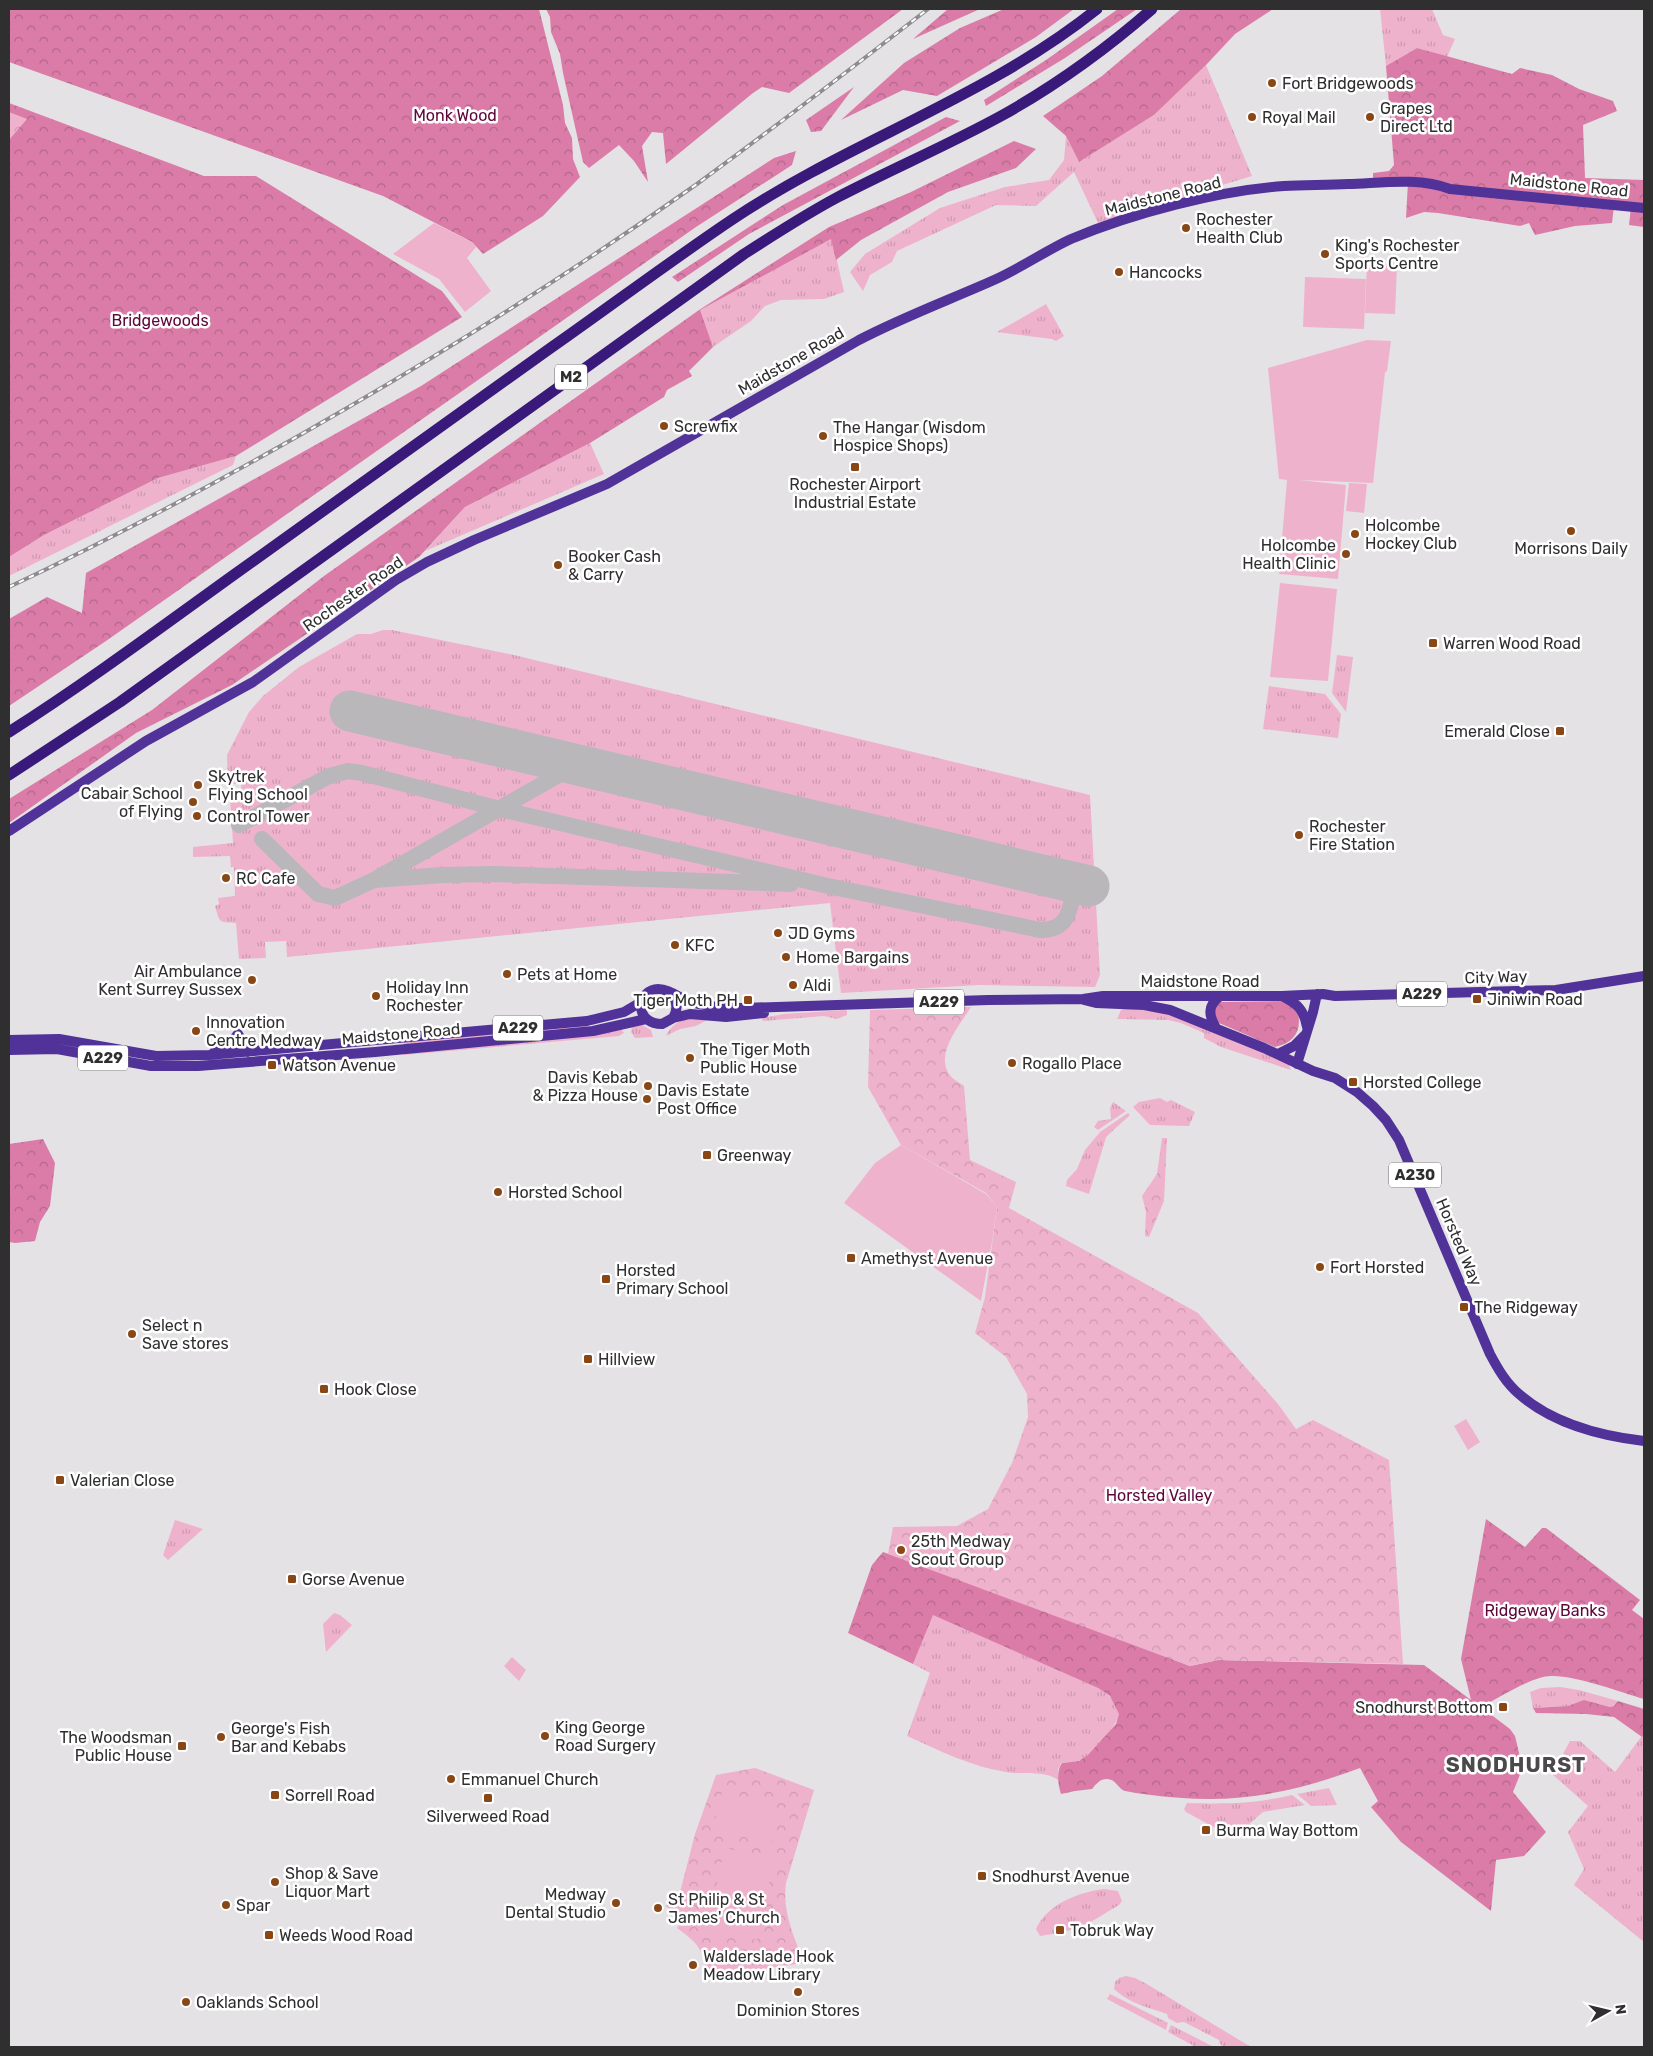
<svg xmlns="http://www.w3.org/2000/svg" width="1653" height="2056" font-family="Rubik,sans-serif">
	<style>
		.grass { fill: url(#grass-tufts) }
		.forest { fill: url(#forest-crowns) }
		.park { fill: url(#park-crowns) }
		.garden { fill: #efb2cc }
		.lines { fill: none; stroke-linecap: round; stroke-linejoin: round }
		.taxiway { stroke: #b9b7ba; stroke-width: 16 }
		.runway { stroke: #b9b7ba; stroke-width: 41 }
		.major { stroke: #503299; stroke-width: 10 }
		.highway { stroke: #391979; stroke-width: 11 }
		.rail-casing { stroke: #8e8c8e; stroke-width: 4 }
		.rail { stroke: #fff; stroke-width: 2; stroke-dasharray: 5.5; stroke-linecap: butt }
		.poi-dot { fill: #884714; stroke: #fff; stroke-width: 2 }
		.labels { text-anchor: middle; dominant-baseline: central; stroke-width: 5; stroke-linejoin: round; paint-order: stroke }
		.shield { fill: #fff; stroke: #6e6d6e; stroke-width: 1 }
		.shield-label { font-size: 15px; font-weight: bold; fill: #302f30 }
		.poi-label { font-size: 16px; fill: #302f30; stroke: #fff; text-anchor: start }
		.park-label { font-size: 16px; fill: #5e063a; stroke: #fff }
		.street-label { font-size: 16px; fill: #302f30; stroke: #fff }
		.district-label { font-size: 21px; font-weight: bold; letter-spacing: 1px; fill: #4b494c; stroke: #fff }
	</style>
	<defs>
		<pattern id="grass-tufts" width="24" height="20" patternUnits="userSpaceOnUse" patternTransform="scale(1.25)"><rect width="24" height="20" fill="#efb2cc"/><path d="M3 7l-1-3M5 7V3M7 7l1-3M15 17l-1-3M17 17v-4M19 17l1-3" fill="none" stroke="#cd99b0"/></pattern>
		<pattern id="forest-crowns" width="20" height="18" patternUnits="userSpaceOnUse" patternTransform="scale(1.25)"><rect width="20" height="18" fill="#db7ca8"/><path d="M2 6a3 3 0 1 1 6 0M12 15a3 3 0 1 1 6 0" fill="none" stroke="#b26689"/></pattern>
		<pattern id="park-crowns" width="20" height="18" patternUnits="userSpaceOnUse" patternTransform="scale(1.25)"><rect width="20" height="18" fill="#efb2cc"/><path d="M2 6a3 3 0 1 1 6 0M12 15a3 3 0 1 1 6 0" fill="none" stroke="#cd99b0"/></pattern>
	</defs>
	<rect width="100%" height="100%" fill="#e4e2e5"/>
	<path class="grass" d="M1380 9H1432L1443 35 1455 39 1447 57 1417 48 1386 66Z
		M1206 65 1252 176 1098 223 1074 172 1036 206 996 205 897 251 892 262 870 275 863 291 850 272 865 254 940 208 1005 187 1049 180 1064 160 1066 136 1079 162 1154 115Z
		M832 238 844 292 824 299 781 300 765 306 751 321 713 347 699 310Z
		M1046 304 1064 336 1056 341 1052 339 997 332Z
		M590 443 604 474 425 551 465 507Z
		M236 456 233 465 9 576V557L44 535 158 478Z
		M383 630H392L514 655 1090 795 1100 975 1095 987 979 985 841 993 830 903 287 957 286 941 265 942 266 958 239 959 236 923C218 922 220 923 215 906L219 904 218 898 235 896 234 867H231L230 856 193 857V847L233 843 230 798 242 797 241 784H228L227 755 249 712 263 696 299 667 357 634H371Z
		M1337 655 1353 657 1346 712 1332 693Z
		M1269 686 1325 694 1341 714 1338 738 1263 729Z
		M1127 1008 1164 1013 1179 1018 1288 1063 1291 1070 1221 1047 1204 1038V1033L1181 1023 1168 1020 1117 1019 1121 1010Z
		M845 1010 847 1011V1015L837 1019 824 1016 763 1021 762 1018 784 1014Z
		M689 1017 707 1020 696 1026 680 1029 666 1036C671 1025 679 1021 689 1017Z
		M586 1025 587 1029 404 1046V1042Z
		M642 1025 651 1030 653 1037 635 1038 631 1032 632 1027Z
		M621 1029 624 1033 619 1036 404 1055V1053Z
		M1160 1098 1167 1102 1171 1100 1195 1112 1189 1126 1150 1125 1133 1107 1139 1102Z
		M1113 1102 1126 1111 1098 1130 1094 1127 1098 1121 1111 1119 1110 1108Z
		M1128 1113 1130 1115 1106 1137 1089 1194 1066 1186 1067 1180 1077 1169 1085 1150 1100 1132Z
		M175 1520 203 1529 168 1560 163 1555 164 1552Z
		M334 1613 340 1615 352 1625 326 1652 323 1624Z
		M933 1614 1098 1688C1126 1706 1124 1715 1104 1738 1098 1744 1092 1754 1085 1758 1078 1763 1069 1761 1061 1763L1058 1770V1780C1046 1770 1021 1775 1006 1772 972 1767 938 1750 907 1736L930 1673 913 1664Z
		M1560 1687 1579 1690 1618 1701 1614 1706 1610 1707 1587 1701 1568 1706 1533 1708 1530 1692 1541 1688Z
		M1644 1733V1942L1574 1885 1584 1869 1568 1832 1588 1806 1552 1774 1570 1741H1580L1615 1772Z
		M1329 1788 1337 1805 1311 1806 1297 1794Z
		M1292 1795 1305 1805 1263 1812 1240 1832 1230 1828 1219 1830 1186 1812 1184 1809 1187 1803C1227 1804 1253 1804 1292 1795Z
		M1104 1889 1118 1891 1122 1901 1119 1905 1089 1923 1067 1931 1065 1927 1059 1929V1933L1040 1936 1036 1929C1047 1904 1079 1892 1104 1889Z
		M1126 1976 1135 1978 1145 1983 1251 2047H1225L1220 2044 1219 2040 1184 2022 1177 2023 1168 2018 1167 2014C1150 2008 1128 2003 1114 1989L1115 1982 1119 1978Z
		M1110 1994 1168 2023 1166 2030 1107 1999Z
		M1171 2025 1210 2045 1214 2047H1196L1168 2032Z"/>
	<path class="forest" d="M9 9H539L563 105 565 123 572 138 573 159 580 177 543 216 483 254 472 242 383 196 9 62Z
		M546 9H903L789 93 762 87 753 93 666 164 663 133 652 132 642 146 648 182 634 161 619 145 589 168 583 162 563 73 560 54 551 32 550 17Z
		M948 9H980L913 39Z
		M1004 9H1074L1036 37 937 96 903 90 841 120 904 63 960 28Z
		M1118 9H1137L1065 58 986 106 984 100 1046 60Z
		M1181 9H1273L1235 34 1206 65 1154 115 1079 162 1066 136 1043 116 1102 76Z
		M1417 48 1512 74 1520 68 1552 75 1579 89 1613 101 1617 111 1583 125 1585 178 1644 180V227L1629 225 1631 207 1614 206 1612 223 1575 226 1535 235 1529 223 1520 226 1438 213 1424 212 1406 218 1408 182 1373 183V173L1389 171 1394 165 1386 66Z
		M854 87 821 131 811 132 806 120Z
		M9 103 204 176H256L442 291 462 317 236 456 158 478 44 535 9 557Z
		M946 117 960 121 749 234 678 282 672 277 783 205Z
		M1014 141 1036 149 1016 168 948 192 861 240 836 260 831 239 700 310 713 347 689 371 692 376 667 390 664 397 590 443 465 507 419 557 232 685 136 733 9 823V799L152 710 324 576 699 310 829 227 911 192Z
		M796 151 792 165 696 227 106 641 9 706V619L47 597 82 613 86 573 421 386 774 158Z
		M1285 1001 1298 1013C1302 1032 1293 1043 1275 1047L1219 1023 1215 1020 1212 1010 1218 1002Z
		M43 1139 55 1163 50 1206 40 1222 35 1241 15 1243 9 1242C9 1209 11 1178 9 1144Z
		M1486 1519 1525 1547 1542 1528H1546L1640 1600 1632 1610 1644 1619V1699C1620 1692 1575 1675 1551 1676 1533 1676 1498 1698 1481 1707L1510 1729 1515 1736 1520 1757 1521 1772 1513 1792 1546 1832 1524 1856 1496 1860 1491 1911 1401 1842 1371 1807 1378 1801 1360 1768C1301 1790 1245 1803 1182 1798 1167 1797 1139 1794 1125 1791 1118 1789 1116 1779 1107 1779 1100 1779 1096 1784 1092 1789L1075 1791 1061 1794C1058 1785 1056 1771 1062 1763L1079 1761 1088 1755 1116 1724 1119 1714 1110 1696 1098 1688 933 1615 913 1664 848 1633 872 1565 883 1552 1003 1594 1190 1666 1218 1660 1424 1665 1471 1700 1461 1659Z
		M1584 1700 1610 1707 1614 1706 1618 1701 1644 1709V1733L1642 1737 1614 1717 1586 1714 1536 1713 1533 1708 1568 1706Z"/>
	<path class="park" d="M9 112 27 119 9 140Z
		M971 1007C960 1025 935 1053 949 1074 952 1079 960 1083 964 1086L970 1160 1016 1182 1009 1208 1198 1313 1278 1404 1296 1429 1313 1420 1389 1460 1403 1664 1218 1660 1190 1666 888 1554 893 1527 957 1526 988 1509 1012 1463 1028 1417 1027 1394 1006 1357 975 1333 985 1297 997 1207 986 1193 901 1145 868 1087 870 1010Z
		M1162 1138H1167L1164 1201 1149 1237 1145 1236 1146 1212 1142 1196 1157 1174Z
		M755 1768 814 1790 786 1883C782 1912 794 1936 804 1963L707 1977C703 1949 700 1945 677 1928L682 1921 666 1906 674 1895 679 1896 695 1834 716 1775Z"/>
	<path class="garden" d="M434 223 472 242 476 247 467 258 491 291 465 312 439 279 393 254Z
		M1367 263 1397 265 1395 314 1365 313Z
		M1305 277 1366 279 1364 329 1303 327Z
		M1367 340 1391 341 1387 371 1385 372 1373 483 1299 480 1346 485 1338 579 1279 574 1287 480 1279 479 1268 368Z
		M1349 483 1367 484 1364 513 1346 511Z
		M1280 583 1337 589 1328 681 1270 677Z
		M901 1145 986 1194 997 1207 992 1242 981 1301 844 1203 875 1163Z
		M1466 1419 1480 1442 1468 1450 1454 1426Z
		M512 1657 526 1670 519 1681 504 1666Z
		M723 1791 781 1809 772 1843 712 1830Z
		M725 1848 774 1859 757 1940 707 1930Z
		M726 1940 729 1955 707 1960 705 1944Z"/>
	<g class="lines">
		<path class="taxiway" d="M239 825 329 776 348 771 362 773 500 809 828 886 1040 930C1070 931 1070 907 1076 883
			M262 839 318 894 335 898 374 880 576 765
			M374 880 443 875 494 874 791 884"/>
		<path class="runway" d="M350 711 1089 886"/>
		<path class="major" d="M9 831 146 741 253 682 396 580 427 562 474 540 607 484 859 340C903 317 949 300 994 280 1021 268 1045 251 1071 239 1133 213 1217 191 1284 186 1305 185 1327 185 1348 184 1382 183 1418 177 1450 189L1644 208
			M670 993C677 1000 679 1008 673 1018L662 1024C651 1024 641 1018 641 1006 641 997 649 989 658 989 670 989 679 998 690 1002 707 1007 725 1008 743 1008L988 1000 1083 999 1103 996H1282L1323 994 1335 996 1556 990 1644 976
			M1282 996C1298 1004 1304 1010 1307 1027
			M1084 1000 1096 1003 1144 1005 1170 1010 1264 1048 1313 1071 1335 1078 1357 1092 1373 1106 1386 1120 1399 1140 1490 1354C1498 1369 1506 1383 1519 1394 1552 1423 1601 1436 1644 1441
			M673 1018 690 1014 726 1017 764 1013
			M1216 1028C1209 1016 1207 1006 1219 997
			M9 1040 59 1039 156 1056 209 1055 587 1021 624 1012 641 1002
			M9 1050 57 1049 151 1066H198L375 1052 593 1031 646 1019
			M214 1052 228 1046 238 1034 248 1052
			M1278 1054 1294 1046 1305 1035
			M1297 1064 1313 1012 1317 994"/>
		<path class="highway" d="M9 732C86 683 160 628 235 574 338 500 442 426 545 352 608 308 669 262 733 219 850 141 986 98 1097 9
			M9 775 120 702 744 254C775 234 806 214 838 197 892 169 948 145 1001 116 1055 86 1105 50 1152 9"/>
		<defs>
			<path id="rail" d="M9 587C124 533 237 472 347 408 467 338 584 264 697 184 775 127 852 68 928 9"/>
		</defs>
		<use href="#rail" class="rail-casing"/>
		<use href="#rail" class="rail"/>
	</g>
	<g class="poi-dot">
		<circle cx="1272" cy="83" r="5"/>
		<circle cx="1252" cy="117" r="5"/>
		<circle cx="1370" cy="117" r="5"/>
		<circle cx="1186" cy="228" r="5"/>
		<circle cx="1325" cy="254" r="5"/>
		<circle cx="1119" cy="272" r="5"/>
		<circle cx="664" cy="426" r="5"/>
		<circle cx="823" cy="436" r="5"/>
		<rect x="850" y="462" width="10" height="10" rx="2.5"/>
		<circle cx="1571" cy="531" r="5"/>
		<circle cx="1355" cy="534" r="5"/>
		<circle cx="1346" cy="554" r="5"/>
		<circle cx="558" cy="565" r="5"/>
		<rect x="1428" y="638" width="10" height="10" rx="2.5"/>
		<rect x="1555" y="726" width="10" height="10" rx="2.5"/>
		<circle cx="198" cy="785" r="5"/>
		<circle cx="193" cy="802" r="5"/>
		<circle cx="197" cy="816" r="5"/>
		<circle cx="1299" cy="835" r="5"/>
		<circle cx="226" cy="878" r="5"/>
		<circle cx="778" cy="933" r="5"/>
		<circle cx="675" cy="945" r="5"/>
		<circle cx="786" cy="957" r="5"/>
		<circle cx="507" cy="974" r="5"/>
		<circle cx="252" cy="980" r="5"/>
		<circle cx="793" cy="985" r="5"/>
		<circle cx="376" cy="996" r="5"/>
		<rect x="1472" y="994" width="10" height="10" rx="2.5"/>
		<rect x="743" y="995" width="10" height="10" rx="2.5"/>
		<circle cx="196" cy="1031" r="5"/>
		<circle cx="690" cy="1058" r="5"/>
		<circle cx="1012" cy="1063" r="5"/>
		<rect x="267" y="1060" width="10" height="10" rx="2.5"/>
		<rect x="1348" y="1077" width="10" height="10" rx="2.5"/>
		<circle cx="648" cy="1086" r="5"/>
		<circle cx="647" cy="1099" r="5"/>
		<rect x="702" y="1150" width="10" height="10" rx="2.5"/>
		<circle cx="498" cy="1192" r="5"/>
		<rect x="846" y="1253" width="10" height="10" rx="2.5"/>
		<circle cx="1320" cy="1267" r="5"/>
		<rect x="601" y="1274" width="10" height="10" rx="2.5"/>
		<rect x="1459" y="1302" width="10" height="10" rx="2.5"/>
		<circle cx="132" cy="1334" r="5"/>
		<rect x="583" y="1354" width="10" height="10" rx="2.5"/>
		<rect x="319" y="1384" width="10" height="10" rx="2.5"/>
		<rect x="55" y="1475" width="10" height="10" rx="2.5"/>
		<circle cx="901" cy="1550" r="5"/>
		<rect x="287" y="1574" width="10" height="10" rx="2.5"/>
		<rect x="1498" y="1702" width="10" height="10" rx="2.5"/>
		<circle cx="545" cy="1736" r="5"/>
		<circle cx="221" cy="1737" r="5"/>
		<rect x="177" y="1741" width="10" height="10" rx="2.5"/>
		<circle cx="451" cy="1779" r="5"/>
		<rect x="270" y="1790" width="10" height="10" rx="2.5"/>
		<rect x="483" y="1793" width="10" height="10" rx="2.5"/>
		<rect x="1201" y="1825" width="10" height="10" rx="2.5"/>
		<rect x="977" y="1871" width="10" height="10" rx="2.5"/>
		<circle cx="275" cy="1882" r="5"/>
		<circle cx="616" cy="1903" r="5"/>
		<circle cx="226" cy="1905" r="5"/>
		<circle cx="658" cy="1908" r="5"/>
		<rect x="1055" y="1925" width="10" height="10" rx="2.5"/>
		<rect x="264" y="1930" width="10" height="10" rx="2.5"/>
		<circle cx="693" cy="1965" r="5"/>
		<circle cx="798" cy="1992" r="5"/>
		<circle cx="186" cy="2002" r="5"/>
	</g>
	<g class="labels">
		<g class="shield">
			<rect x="555" y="364.5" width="32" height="25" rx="4"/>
			<rect x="1397" y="981.5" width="50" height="25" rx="4"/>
			<rect x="914" y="989.5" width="50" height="25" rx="4"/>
			<rect x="493" y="1015.5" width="50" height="25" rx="4"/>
			<rect x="78" y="1045.5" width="50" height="25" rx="4"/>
			<rect x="1389" y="1162.5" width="52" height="25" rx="4"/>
		</g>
		<g class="shield-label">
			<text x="571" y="377">M2</text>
			<text x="1422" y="994">A229</text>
			<text x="939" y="1002">A229</text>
			<text x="518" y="1028">A229</text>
			<text x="103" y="1058">A229</text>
			<text x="1415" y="1175">A230</text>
		</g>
		<g class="poi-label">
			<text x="1282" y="83">Fort Bridgewoods</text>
			<text x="1380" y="108">Grapes<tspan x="1380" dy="18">Direct Ltd</tspan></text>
			<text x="1262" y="117">Royal Mail</text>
			<text x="1196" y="219">Rochester<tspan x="1196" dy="18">Health Club</tspan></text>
			<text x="1335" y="245">King's Rochester<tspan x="1335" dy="18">Sports Centre</tspan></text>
			<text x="1129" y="272">Hancocks</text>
			<text x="674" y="426">Screwfix</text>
			<text x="833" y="427">The Hangar (Wisdom<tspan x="833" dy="18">Hospice Shops)</tspan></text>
			<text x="855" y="484" text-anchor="middle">Rochester Airport<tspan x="855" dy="18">Industrial Estate</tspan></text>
			<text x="1365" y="525">Holcombe<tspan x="1365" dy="18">Hockey Club</tspan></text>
			<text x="1336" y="545" text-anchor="end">Holcombe<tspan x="1336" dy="18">Health Clinic</tspan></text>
			<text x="1571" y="548" text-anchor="middle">Morrisons Daily</text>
			<text x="568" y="556">Booker Cash<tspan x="568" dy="18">&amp; Carry</tspan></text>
			<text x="1443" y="643">Warren Wood Road</text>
			<text x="1550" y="731" text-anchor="end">Emerald Close</text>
			<text x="208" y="776">Skytrek<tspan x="208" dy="18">Flying School</tspan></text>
			<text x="183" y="793" text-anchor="end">Cabair School<tspan x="183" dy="18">of Flying</tspan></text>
			<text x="207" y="816">Control Tower</text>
			<text x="1309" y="826">Rochester<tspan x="1309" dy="18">Fire Station</tspan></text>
			<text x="236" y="878">RC Cafe</text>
			<text x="788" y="933">JD Gyms</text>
			<text x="685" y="945">KFC</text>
			<text x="796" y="957">Home Bargains</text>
			<text x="242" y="971" text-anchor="end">Air Ambulance<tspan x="242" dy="18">Kent Surrey Sussex</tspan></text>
			<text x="517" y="974">Pets at Home</text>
			<text x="803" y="985">Aldi</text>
			<text x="386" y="987">Holiday Inn<tspan x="386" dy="18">Rochester</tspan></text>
			<text x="1487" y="999">Jiniwin Road</text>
			<text x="738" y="1000" text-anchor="end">Tiger Moth PH</text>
			<text x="206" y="1022">Innovation<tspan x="206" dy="18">Centre Medway</tspan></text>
			<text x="700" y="1049">The Tiger Moth<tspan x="700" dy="18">Public House</tspan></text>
			<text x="1022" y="1063">Rogallo Place</text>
			<text x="282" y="1065">Watson Avenue</text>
			<text x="638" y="1077" text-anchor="end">Davis Kebab<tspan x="638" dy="18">&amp; Pizza House</tspan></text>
			<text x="1363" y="1082">Horsted College</text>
			<text x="657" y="1090">Davis Estate<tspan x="657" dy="18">Post Office</tspan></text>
			<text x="717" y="1155">Greenway</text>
			<text x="508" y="1192">Horsted School</text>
			<text x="861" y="1258">Amethyst Avenue</text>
			<text x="1330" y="1267">Fort Horsted</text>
			<text x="616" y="1270">Horsted<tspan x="616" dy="18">Primary School</tspan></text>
			<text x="1474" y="1307">The Ridgeway</text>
			<text x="142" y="1325">Select n<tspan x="142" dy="18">Save stores</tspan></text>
			<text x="598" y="1359">Hillview</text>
			<text x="334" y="1389">Hook Close</text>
			<text x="70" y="1480">Valerian Close</text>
			<text x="911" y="1541">25th Medway<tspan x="911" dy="18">Scout Group</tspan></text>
			<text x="302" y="1579">Gorse Avenue</text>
			<text x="1493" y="1707" text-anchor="end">Snodhurst Bottom</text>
			<text x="555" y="1727">King George<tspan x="555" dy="18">Road Surgery</tspan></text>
			<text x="231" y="1728">George's Fish<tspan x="231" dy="18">Bar and Kebabs</tspan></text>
			<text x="172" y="1737" text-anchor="end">The Woodsman<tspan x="172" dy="18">Public House</tspan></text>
			<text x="461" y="1779">Emmanuel Church</text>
			<text x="285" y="1795">Sorrell Road</text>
			<text x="488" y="1816" text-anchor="middle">Silverweed Road</text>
			<text x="1216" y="1830">Burma Way Bottom</text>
			<text x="285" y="1873">Shop &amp; Save<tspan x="285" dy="18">Liquor Mart</tspan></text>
			<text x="992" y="1876">Snodhurst Avenue</text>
			<text x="606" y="1894" text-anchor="end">Medway<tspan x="606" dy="18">Dental Studio</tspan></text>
			<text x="668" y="1899">St Philip &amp; St<tspan x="668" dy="18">James' Church</tspan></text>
			<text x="236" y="1905">Spar</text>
			<text x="1070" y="1930">Tobruk Way</text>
			<text x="279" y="1935">Weeds Wood Road</text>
			<text x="703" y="1956">Walderslade Hook<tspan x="703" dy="18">Meadow Library</tspan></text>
			<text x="196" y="2002">Oaklands School</text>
			<text x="798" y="2010" text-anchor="middle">Dominion Stores</text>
		</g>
		<g class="park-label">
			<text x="455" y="115">Monk Wood</text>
			<text x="160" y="320">Bridgewoods</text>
			<text x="1159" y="1495">Horsted Valley</text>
			<text x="1545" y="1610">Ridgeway Banks</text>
		</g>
		<g class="street-label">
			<text transform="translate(1569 185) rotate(6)">Maidstone Road</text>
			<text transform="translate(1163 196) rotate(-14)">Maidstone Road</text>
			<text transform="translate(791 361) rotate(-30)">Maidstone Road</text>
			<text transform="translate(353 594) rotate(-35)">Rochester Road</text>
			<text transform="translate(1496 977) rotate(-2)">City Way</text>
			<text x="1200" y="981">Maidstone Road</text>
			<text transform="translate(401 1034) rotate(-5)">Maidstone Road</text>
			<text transform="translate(1459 1242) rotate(67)">Horsted Way</text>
		</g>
		<g class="district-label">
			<text x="1516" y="1764">SNODHURST</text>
		</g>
	</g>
	<rect width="1653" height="2056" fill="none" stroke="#302f30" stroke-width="20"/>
	<g transform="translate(1608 2011) rotate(82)" stroke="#ffffff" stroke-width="4" paint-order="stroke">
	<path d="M0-4L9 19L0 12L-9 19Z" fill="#302f30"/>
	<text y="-8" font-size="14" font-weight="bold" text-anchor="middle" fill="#302f30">N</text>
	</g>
</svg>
